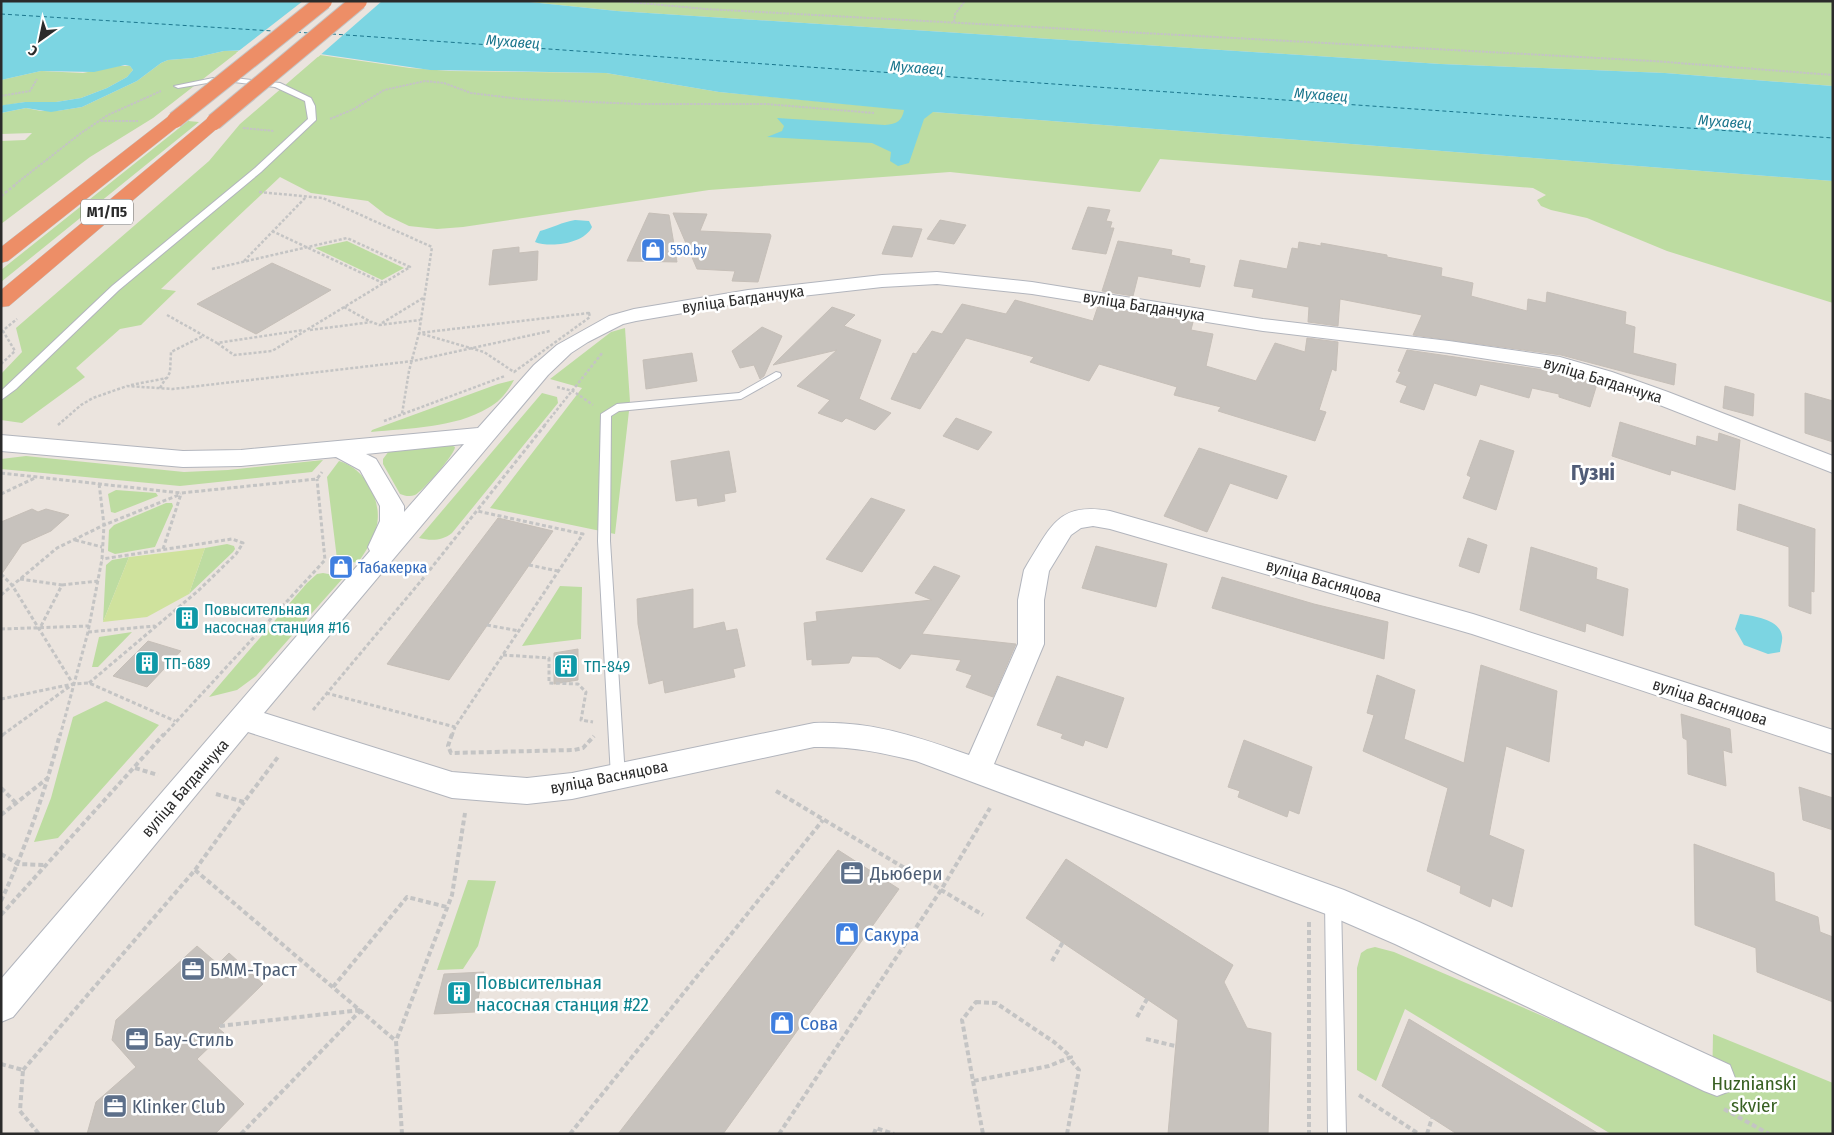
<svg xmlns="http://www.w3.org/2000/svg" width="1834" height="1135" font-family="'Fira Sans Condensed',sans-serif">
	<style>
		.green { fill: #bddca1 }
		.pitch { fill: #cfe29d }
		.water { fill: #7cd5e2 }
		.pier { fill: #ebe4de }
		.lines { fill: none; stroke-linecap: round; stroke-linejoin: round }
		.ferry { stroke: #1c778e; stroke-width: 1; stroke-dasharray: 4 3; stroke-linecap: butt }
		.building { fill: #c7c2bd; stroke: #c6bfb8 }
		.lane-casing { stroke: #b2b5bd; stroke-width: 2 }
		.street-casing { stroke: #b2b5bd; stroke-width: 2 }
		.highway-casing { stroke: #c4c4c4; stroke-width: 1 }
		.path-far3 { stroke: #c4c4c4; stroke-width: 2; stroke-dasharray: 2.5 1; stroke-linecap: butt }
		.path-far2 { stroke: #c4c4c4; stroke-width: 2.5; stroke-dasharray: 3 2; stroke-linecap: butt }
		.path-far1 { stroke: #c4c4c4; stroke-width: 3; stroke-dasharray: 4 2.5; stroke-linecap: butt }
		.path { stroke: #c4c4c4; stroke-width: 4; stroke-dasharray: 5 3; stroke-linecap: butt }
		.lane { fill: #fff; fill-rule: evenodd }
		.street { fill: #fff; fill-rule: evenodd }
		.highway { fill: #ed8e67; fill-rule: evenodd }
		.highway-bridge-casing { stroke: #c4c4c4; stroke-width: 18; stroke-linecap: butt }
		.highway-bridge { stroke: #ed8e67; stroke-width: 16 }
		.labels { text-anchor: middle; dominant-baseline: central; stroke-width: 5; stroke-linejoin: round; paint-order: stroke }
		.far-shop-label { font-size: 14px; fill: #366cbe; stroke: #fff; text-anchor: start }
		.far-water-label { font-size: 15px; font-style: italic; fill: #1c778e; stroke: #fff }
		.shield { fill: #fff; stroke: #6b6b6b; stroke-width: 1 }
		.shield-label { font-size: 15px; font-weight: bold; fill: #2b2b2b }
		.street-label { font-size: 16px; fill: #2b2b2b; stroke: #fff }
		.shop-label { font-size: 16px; fill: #366cbe; stroke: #fff; text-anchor: start }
		.culture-label { font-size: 16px; fill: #0d838f; stroke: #fff; text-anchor: start }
		.near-service-label { font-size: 19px; fill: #4e5e75; stroke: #fff; text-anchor: start }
		.near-shop-label { font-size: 19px; fill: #366cbe; stroke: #fff; text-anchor: start }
		.near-culture-label { font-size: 19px; fill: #0d838f; stroke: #fff; text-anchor: start }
		.near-park-label { font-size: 19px; fill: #386022; stroke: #fff }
		.district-label { font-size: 21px; font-weight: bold; fill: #505c77; stroke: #fff }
	</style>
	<rect width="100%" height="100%" fill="#ebe4de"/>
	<path class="green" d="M520 1H1833V86L1665 73 1441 64 617 11Z
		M224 51H239L153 118 90 157 1 224V141L25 140 32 133 1 134V113L26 108 41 111H57L82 107 137 81 161 63 168 60 193 58Z
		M320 55 410 68 450 71 606 73 719 92 933 112 1833 181V303L1667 251 1587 218 1551 210 1541 206 1537 200 1546 195 1533 188 1160 159 1140 192 950 172 709 190 463 227 437 229 409 226 386 215 368 201 311 193 280 177 161 289 176 291 141 325 120 329 76 368 85 377 22 423 1 420V374L22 352 16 328 209 161 240 124Z
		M118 66H130L133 70 127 77 107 88 81 98 56 102H25L1 106V80L41 71 83 73Z
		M188 121 199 122 1 282V270Z
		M347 241 404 268 382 280 315 248Z
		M625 328 630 402 615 534 490 508 582 388 550 379 611 332Z
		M514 380C508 391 500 402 488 408 455 428 409 428 371 432L372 430 498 384Z
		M542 393 557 397 558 403 452 533C442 541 431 541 419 538Z
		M451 445 455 447C455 454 423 491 415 495 410 497 405 496 400 494L383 464V459L389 451Z
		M26 456 184 472 228 470 323 460 312 472 180 486 1 469V459Z
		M339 461C365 468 384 502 376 529 373 541 365 552 358 563L337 559 327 477Z
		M116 490 156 493 158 496 115 513 111 512 108 494Z
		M166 503H172L173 506 155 547 115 554 108 551 109 530 114 525Z
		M227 544 234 546 235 549 233 552 189 594 205 548Z
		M129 557 103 622 106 565 112 560Z
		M323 573 344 577 256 676 237 690 209 697 307 583 317 574Z
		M560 586 582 587 581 639 522 646Z
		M132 632 98 667H92L99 637Z
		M106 701 159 725 58 838 34 842 51 798 73 717Z
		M468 880 496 881 478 946 463 969 437 970Z
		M1375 947 1394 952 1712 1089 1713 1034 1833 1083V1134H1611L1405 1009 1376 1081 1357 1070V968L1361 953 1367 949Z"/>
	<path class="pitch" d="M205 548 189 594 147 617 103 622 129 557Z"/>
	<path class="water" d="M1 1H520L617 11 1441 64 1665 73 1833 86V181L933 112 924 119 909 163 898 166 890 161 891 152 872 143 767 137 782 131 784 126 777 118 885 125C897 124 902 121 904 110L719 92 606 73 430 70 286 49 224 51 193 58 168 60 161 63 137 81 82 107 51 112 26 108 1 113V106L4 105 25 102H56L81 98 107 88 127 77 133 70 130 66 125 65 94 72 41 71 1 80Z
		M575 220 589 221 592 227C584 244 550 248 535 242L540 231C552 228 562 222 575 220Z
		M1740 614C1753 616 1780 619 1782 636 1783 641 1780 648 1780 652L1768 654 1744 645 1735 629Z"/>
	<path class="pier" d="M303 1H382L318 57 286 52 236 53Z"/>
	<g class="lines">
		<path class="ferry" d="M1 14 273 31
			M297 32 308 33
			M332 34 1833 138"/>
	</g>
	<path class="building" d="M1088 207 1110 210 1106 221 1112 222 1110 228H1114L1106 254 1072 249Z
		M649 213 669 215 677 262 627 261Z
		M673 213 707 214 700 231 770 234 771 236 758 282 732 281 735 271 697 269Z
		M940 220 966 225 954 244 927 239Z
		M893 226 922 229 912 257 882 254Z
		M1118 241 1172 250 1171 255 1190 259 1189 263 1205 266 1200 287 1138 276 1133 296 1102 291Z
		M1299 242 1321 246V243L1387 255V257L1442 268 1441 276 1473 283 1471 296 1527 311 1528 299 1546 303 1547 292 1626 312 1625 324 1635 327 1633 353 1676 364 1674 385 1561 355 1413 335 1422 315 1340 299 1338 326 1308 322 1309 307 1252 297 1254 289 1234 286 1240 260 1287 269 1292 248 1298 249Z
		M519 247V253L538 251 537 280 489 285 493 250Z
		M272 263 331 290 256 334 197 304Z
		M1015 300 1093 321 1098 306 1193 322 1191 330 1213 334 1206 366 1256 381 1275 343 1305 352 1307 338 1338 342 1336 371 1332 369 1319 410 1326 412 1315 441 1218 411 1221 407 1174 395 1177 387 1099 364 1089 381 1030 362 1034 357 966 338 920 409 891 399 913 353 916 354 932 331 942 334 962 304 1006 314Z
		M832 307 855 315 844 326 881 340 859 399 891 413 875 430 846 418 842 422 818 413 830 400 797 386 837 350 773 365Z
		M762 327 782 336 764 376 760 379 754 365 740 368 732 351Z
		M1407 350 1558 372 1597 384 1590 407 1559 397V394L1532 388 1529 398 1480 384 1476 396 1434 383 1424 410 1400 402 1407 386 1396 382 1401 372 1398 371Z
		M692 353 697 381 646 389 643 360Z
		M1725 386 1754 394 1753 416 1723 408Z
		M1805 393 1833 401V442L1805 433Z
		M956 418 992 432 978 450 943 436Z
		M1620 422 1696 446 1697 436 1718 442 1719 433 1740 440 1735 490 1671 470 1670 475 1612 456Z
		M1480 440 1514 451 1496 510 1463 498 1471 477 1467 475Z
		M1199 448 1287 476 1277 499 1230 483 1207 532 1164 516Z
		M729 451 736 492 724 494 725 501 698 506 697 498 676 501 671 461Z
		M871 498 905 510 862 572 826 559Z
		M1739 504 1815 529 1814 592 1811 591V614L1789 606V547L1737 530Z
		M32 509 38 512 46 509 69 515 51 531 22 544 1 575V522Z
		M498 518 553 531 449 680 387 664Z
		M1468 538 1487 545 1479 573 1459 566Z
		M1096 546 1167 564 1156 607 1082 588Z
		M1531 547 1597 568 1596 579 1628 589 1623 636 1586 623 1585 632 1520 610Z
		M934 566 960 576 922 634 1016 644 993 697 966 687 972 675 956 670 961 660 911 654 900 669 878 657 852 656 849 663 812 665V659L807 660 804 623 817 621 816 612 932 600 915 593Z
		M1222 577 1314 604 1388 622 1384 659 1212 608Z
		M693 589V629L724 622 726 631 737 629 745 666 733 669 735 677 665 693 663 680 649 684 638 624 637 599Z
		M148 641 181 651 147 687 113 676Z
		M578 649V680L554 684V653Z
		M1481 665 1557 691 1549 762 1506 746 1489 835 1524 850 1512 907 1492 898 1490 907 1460 893 1461 886 1427 871 1448 788 1363 751 1374 715 1367 713 1377 675 1415 690 1404 739 1464 763Z
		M1057 676 1124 698 1107 748 1085 740 1083 746 1061 738 1063 734 1037 725Z
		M1681 714 1730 729 1732 753 1723 750 1726 786 1688 774 1687 740 1683 738Z
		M1244 740 1312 767 1299 814 1289 810 1287 817 1238 797 1240 791 1228 787Z
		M1799 787 1833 798V830L1803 820Z
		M1694 844 1774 873 1775 901 1818 917 1820 932 1833 937V1002L1757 972 1756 948 1695 925Z
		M838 850 899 889 723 1134H618Z
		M1066 859 1233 965 1224 982 1247 1028 1271 1033 1268 1134H1168L1178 1020 1026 918Z
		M197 946 218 964 229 953 263 984 218 1028 224 1033 197 1059 244 1104 215 1134H87L96 1102 136 1067 112 1040 116 1020Z
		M484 972 475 1012 434 1014 444 974Z
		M1409 1019 1599 1134H1457L1382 1086Z"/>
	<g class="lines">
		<defs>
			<path id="lane" d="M213 78H234L280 83 311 98 315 106 316 120 261 172 119 290 16 389 1 400V391L112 286 255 168 308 119 305 101 275 87 234 82H213L178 88 174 86Z
				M776 372 780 373 781 375 780 377 741 399 619 411 611 416 610 541 625 777 623 782 618 784 613 782 611 777 598 541 601 414 617 404 739 393Z
				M1333 893 1339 896 1341 901 1346 1134H1328L1325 901 1327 896Z"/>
			<path id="street" d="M937 272 1032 282 1263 319 1449 341 1560 357 1612 372 1668 392 1833 456V473L1652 402 1598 382 1558 370 1449 353 1263 331 1032 294 937 284 882 287 748 302 636 321 623 324 588 342 571 353 548 375 264 713 452 772 527 778 572 773 814 723C872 721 915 736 969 755L1018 644V600L1024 570 1028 563C1052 525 1059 502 1110 511L1473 614 1833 730V754L1472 634 1110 529 1093 526 1081 528 1071 535 1049 571 1044 600V644L994 764 1344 890 1419 922 1730 1065 1735 1078 1730 1091 1717 1096 1704 1091 1395 944 1326 914 916 761C880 752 851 746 814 747L572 799 527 804 452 798 248 732 13 1017 1 1022V979L370 551 368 547 380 521V506L360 470 336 457 241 466 183 467 1 451V435L183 451 241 450 478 428 534 365 557 345 609 316 634 309 748 290 882 275ZM464 444 404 512V506L376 459 366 454Z"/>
			<path id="highway" d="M175 115 181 116 184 120 181 124 8 261 1 263V247L169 116Z
				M214 117 220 118 223 122 220 126 9 306 1 307V290L208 118Z"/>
		</defs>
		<use href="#lane" class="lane-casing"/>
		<use href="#street" class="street-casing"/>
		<use href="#highway" class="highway-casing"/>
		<path class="path-far3" d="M619 1 706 9 1653 61 1833 75
			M954 22 955 14 965 1
			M1 96 30 91 37 79
			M330 119 354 109 384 90 425 81 444 83 471 93 520 99 638 104H766L874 113
			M101 121H138
			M243 128 274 131
			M13 186 81 133 108 115 161 91"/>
		<path class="path-far2" d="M259 192 323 198 432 247 419 333 409 371 402 414
			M1 196 15 185
			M272 231 383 283
			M244 261 306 197
			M212 269 347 238 410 267 272 351 234 355 217 343
			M344 307 371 322
			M589 313 590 317 514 372 484 352 419 333Z
			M167 315 217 343 303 330
			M382 323 423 298
			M310 330 372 322 379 325 420 320
			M1 332 17 319
			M1 364 15 351 3 331
			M131 385 167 378 170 372 171 352 203 336
			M557 387 573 391 593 405
			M160 388 166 378
			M384 421 505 376
			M58 425 81 405 93 398 127 386 173 389 413 361 550 331
			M544 426 603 352"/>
		<path class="path-far1" d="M1 473 181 493 317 479 322 472
			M1 494 35 478
			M75 540 102 547
			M163 549 181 494
			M529 565 558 571
			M1 574 12 585 73 684 1 736
			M20 579 62 585 40 628
			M62 585 98 581
			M1 595 57 548 104 525 181 494
			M487 625 519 631
			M1 629 89 626
			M88 632 155 626
			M503 655 549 658V683L578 684 586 692 581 720 593 722
			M89 683 199 590 236 554 243 543 232 539 102 559
			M326 693 455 727 583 534 477 511
			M1 699 73 684 89 683 175 721
			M313 710 421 581 545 425
			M60 736 88 632 102 559 104 525 99 483
			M163 736 325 560 317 479
			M452 736 455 727"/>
		<path class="path" d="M452 734 448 746 451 753 574 750 583 748 594 736
			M1 736 3 734
			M135 768 158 775
			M1 788 16 803
			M776 791 983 915
			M216 794 244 802 278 757
			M1 815 49 777
			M1 854 18 864 45 865
			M195 870 396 1041
			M1 901C26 847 45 792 60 734
			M1 915 164 734
			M1309 922V1134
			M1052 961 1063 942
			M333 987 407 897 447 907
			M976 1002 996 1003 1054 1042 1071 1057 1049 1066 973 1081 962 1020Z
			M1137 1017 1147 999
			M220 1026 361 1010
			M1146 1039 1175 1046
			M1 1064 23 1070 20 1111 39 1134
			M23 1070 195 870 244 802
			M973 1081 983 1134
			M1359 1095 1419 1134
			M1724 1109 1769 1134
			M241 1134 361 1010
			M402 1134 396 1041 452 895 465 813
			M570 1134 823 820
			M779 1134 941 890 990 808
			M874 1134 876 1128 894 1134
			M1067 1134 1079 1070 1069 1058
			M1427 1134 1432 1118"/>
		<use href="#lane" class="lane"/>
		<use href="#street" class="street"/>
		<use href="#highway" class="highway"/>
		<defs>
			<path id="highway-bridge" d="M175 120 324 1
				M214 122 359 1"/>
		</defs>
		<use href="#highway-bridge" class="highway-bridge-casing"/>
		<use href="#highway-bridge" class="highway-bridge"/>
	</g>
	<defs>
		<symbol id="shop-square" viewBox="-11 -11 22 22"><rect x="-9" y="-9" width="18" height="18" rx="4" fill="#3f7fe0" stroke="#fff"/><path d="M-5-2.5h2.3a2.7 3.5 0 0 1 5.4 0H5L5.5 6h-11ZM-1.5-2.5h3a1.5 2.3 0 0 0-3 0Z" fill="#fff"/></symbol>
		<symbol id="building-square" viewBox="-11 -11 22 22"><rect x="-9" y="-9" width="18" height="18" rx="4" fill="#0f9aa8" stroke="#fff"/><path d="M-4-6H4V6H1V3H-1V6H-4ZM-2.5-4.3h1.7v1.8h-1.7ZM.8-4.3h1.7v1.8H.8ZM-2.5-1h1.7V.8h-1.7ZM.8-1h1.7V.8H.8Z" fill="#fff"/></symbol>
		<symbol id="office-square" viewBox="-11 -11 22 22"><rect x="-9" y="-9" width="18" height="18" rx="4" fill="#5c6f8a" stroke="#fff"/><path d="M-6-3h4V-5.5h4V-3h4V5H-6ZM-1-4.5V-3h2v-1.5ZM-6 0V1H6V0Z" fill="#fff"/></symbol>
	</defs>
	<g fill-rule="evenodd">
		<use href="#shop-square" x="639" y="236" width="28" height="28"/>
		<use href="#shop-square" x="327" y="553" width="28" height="28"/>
		<use href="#building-square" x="173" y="604" width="28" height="28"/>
		<use href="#building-square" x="133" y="649" width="28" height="28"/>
		<use href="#building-square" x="552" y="652" width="28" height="28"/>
		<use href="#office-square" x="838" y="859" width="28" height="28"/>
		<use href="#shop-square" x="833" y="920" width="28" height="28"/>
		<use href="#office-square" x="179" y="955" width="28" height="28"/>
		<use href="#building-square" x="445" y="979" width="28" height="28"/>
		<use href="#shop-square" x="768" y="1009" width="28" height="28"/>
		<use href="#office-square" x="123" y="1025" width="28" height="28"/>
		<use href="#office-square" x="101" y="1092" width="28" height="28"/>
	</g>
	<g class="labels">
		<g class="far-shop-label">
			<text x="670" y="250">550.by</text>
		</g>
		<g class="far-water-label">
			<text transform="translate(513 42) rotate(4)">Мухавец</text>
			<text transform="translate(917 68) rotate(4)">Мухавец</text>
			<text transform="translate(1321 95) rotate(4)">Мухавец</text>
			<text transform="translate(1725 122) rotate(4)">Мухавец</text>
		</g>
		<rect class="shield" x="81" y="199.5" width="52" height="25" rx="4"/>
		<g class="shield-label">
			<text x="107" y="212">М1/П5</text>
		</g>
		<g class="street-label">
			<text transform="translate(743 299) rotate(-8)">вуліца Багданчука</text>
			<text transform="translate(1144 306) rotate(9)">вуліца Багданчука</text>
			<text transform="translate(1603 380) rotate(17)">вуліца Багданчука</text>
			<text transform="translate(1324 581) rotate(16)">вуліца Васняцова</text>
			<text transform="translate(1710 702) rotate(18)">вуліца Васняцова</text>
			<text transform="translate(609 777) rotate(-11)">вуліца Васняцова</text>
			<text transform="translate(185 788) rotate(-49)">вуліца Багданчука</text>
		</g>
		<g class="shop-label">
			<text x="358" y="567">Табакерка</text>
		</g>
		<g class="culture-label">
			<text x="204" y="609">Повысительная<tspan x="204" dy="18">насосная станция #16</tspan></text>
			<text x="164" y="663">ТП-689</text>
			<text x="584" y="666">ТП-849</text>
		</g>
		<g class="near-service-label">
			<text x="870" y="873">Дьюбери</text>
			<text x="210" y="969">БММ-Траст</text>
			<text x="154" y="1039">Бау-Стиль</text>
			<text x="132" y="1106">Klinker Club</text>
		</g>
		<g class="near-shop-label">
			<text x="864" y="934">Сакура</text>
			<text x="800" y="1023">Сова</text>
		</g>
		<g class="near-culture-label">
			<text x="476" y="982">Повысительная<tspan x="476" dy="22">насосная станция #22</tspan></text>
		</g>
		<g class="near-park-label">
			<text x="1754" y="1083">Huznianski<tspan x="1754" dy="22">skvier</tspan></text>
		</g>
		<g class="district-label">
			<text x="1593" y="473">Гузні</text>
		</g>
	</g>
	<rect width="1834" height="1135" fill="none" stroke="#2b2b2b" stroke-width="5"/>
	<g transform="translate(40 40) rotate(213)" stroke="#ffffff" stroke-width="4" paint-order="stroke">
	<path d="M0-4L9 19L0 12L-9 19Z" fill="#2b2b2b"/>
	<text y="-8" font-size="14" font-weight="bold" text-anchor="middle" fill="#2b2b2b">С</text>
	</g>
</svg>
